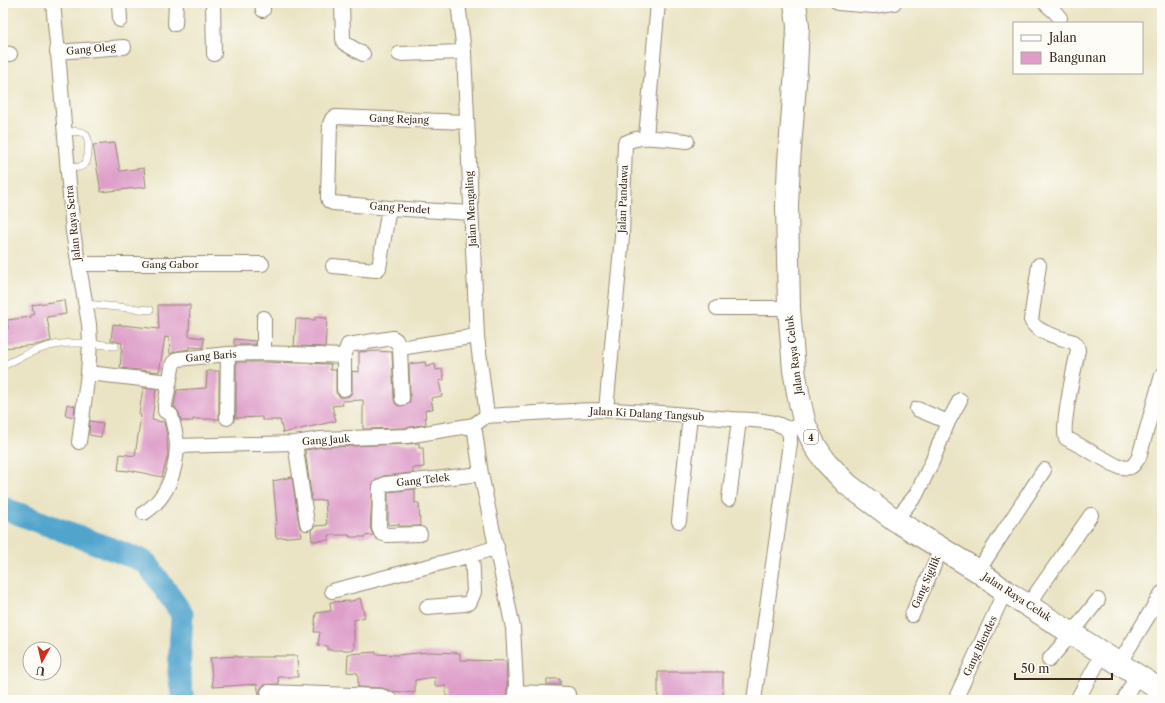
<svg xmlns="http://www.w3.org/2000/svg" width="1165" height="703" font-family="'Libre Caslon Text',serif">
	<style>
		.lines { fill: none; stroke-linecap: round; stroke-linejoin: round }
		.river { stroke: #51a5cd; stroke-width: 23 }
		.building { fill: #de9ec9 }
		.lane-casing { stroke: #928771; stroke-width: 8 }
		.street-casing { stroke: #928771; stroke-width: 16 }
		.highway-casing { stroke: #928771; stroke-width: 24 }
		.lane { stroke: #fff; stroke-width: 7 }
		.street { stroke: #fff; stroke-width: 14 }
		.highway { stroke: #fff; stroke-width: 22 }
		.labels { text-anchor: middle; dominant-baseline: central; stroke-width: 3; stroke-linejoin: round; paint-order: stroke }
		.shield { fill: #fdfcf7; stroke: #75695f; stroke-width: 1 }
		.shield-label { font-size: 9px; font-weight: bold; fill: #3b2a1e }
		.street-label { font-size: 10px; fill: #3b2a1e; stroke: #fdfcf7 }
	</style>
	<rect width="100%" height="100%" fill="#fdfcf7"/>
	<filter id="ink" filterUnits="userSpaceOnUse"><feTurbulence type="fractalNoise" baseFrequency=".025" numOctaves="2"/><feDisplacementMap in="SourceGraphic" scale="8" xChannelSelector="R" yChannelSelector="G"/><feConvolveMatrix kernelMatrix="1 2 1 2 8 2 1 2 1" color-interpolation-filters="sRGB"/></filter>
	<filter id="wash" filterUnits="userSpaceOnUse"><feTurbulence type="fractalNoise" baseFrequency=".012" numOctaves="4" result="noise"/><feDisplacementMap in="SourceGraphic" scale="16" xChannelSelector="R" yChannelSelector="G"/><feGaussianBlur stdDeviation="0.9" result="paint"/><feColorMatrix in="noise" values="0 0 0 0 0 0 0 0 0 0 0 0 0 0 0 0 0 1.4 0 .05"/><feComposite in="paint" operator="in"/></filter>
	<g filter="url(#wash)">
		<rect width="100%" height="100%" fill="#eae4c4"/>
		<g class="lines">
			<path class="river" d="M3 508 146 562 182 614 179 673 183 700"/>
		</g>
		<g id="blocks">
			<path class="building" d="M115 143 120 171 144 168 146 187 101 192 93 145Z
				M64 300 66 314 47 317 51 341 36 345 3 348V329H8L7 320 31 317V315H34L32 305Z
				M158 305H190L189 336 204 338 203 348 189 347V349L177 351 170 354 169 338 165 337 159 372 120 368 122 343 111 340 113 324 159 329Z
				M315 317 327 318 325 347 294 346 296 319 315 320Z
				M234 339 256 341V345H234Z
				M377 351 392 352 394 398 395 403 398 406 406 405 410 402 409 364 425 362 426 367 435 364 436 370 442 369 444 380 439 381 442 396 431 398 433 409 425 410 426 424 406 428 363 429V400L342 401 343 405 332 406 336 421 283 433 280 420H262V417L236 418V362H264L331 364 330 370H336V393L340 397H344L349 396 352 393V371L359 372V352Z
				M207 371H219V419H193V421H181L179 413 174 406 177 390 206 388Z
				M143 388 156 389 152 420 164 422 167 436 168 455 162 477 129 470V471L118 470 120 454 135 456 141 415 139 414Z
				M67 404 75 406 74 417 65 415Z
				M90 421 103 423 101 437 89 435Z
				M419 443V448H423L424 467 413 468V473L384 476 376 480 373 483 370 528 373 535 365 536V537H349L350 535H329V540L312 541 311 530 315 526 327 525 325 500 312 501 305 450 322 447 407 444Z
				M292 477 299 524 302 536 276 538 275 524H277L273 481Z
				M415 489V503H419L420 526H399V524L388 525V492Z
				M360 598 365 617 354 620V650H328V646L318 645 320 632H314L316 613 331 611 330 602 352 601Z
				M376 652V654L397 655 429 652 460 653V660L506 661 507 684V700H448V696H446V686H435V677L415 680V693L391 691 382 688 358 687V673L347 672 348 654Z
				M237 656V657H273V656H297L298 677H278L279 684 264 685 261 688 260 692 261 696 266 700H260L257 684 213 687 210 658Z
				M658 672H723V700H658Z
				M547 679H560V685H547Z"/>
		</g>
	</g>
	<g filter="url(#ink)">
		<use href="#blocks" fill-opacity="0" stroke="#928771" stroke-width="1"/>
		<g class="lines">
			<defs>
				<path id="lane" d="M65 133C70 132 78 130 84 133 91 137 88 157 86 163L80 167 68 168
					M85 304 150 310
					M3 366C15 360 27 353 40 349 63 340 91 343 115 346"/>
				<path id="street" d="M53 3 59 64 73 232 89 324 90 343 88 373 79 442
					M119 3 120 20
					M213 3 214 54
					M262 3 263 10
					M342 3 343 39 344 43 363 54
					M458 3 464 52 477 336 487 416
					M838 3 873 6 894 3
					M1045 3 1055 12 1060 18
					M175 24 176 3
					M57 52 124 47
					M3 53 10 54
					M399 54 464 52
					M467 122 336 117 332 119 330 124 328 197 329 201 333 203 389 208 471 213
					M646 137 658 3
					M78 264H262
					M1039 265 1031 320C1035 333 1062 338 1074 342L1077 346 1078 350C1075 365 1061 428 1066 438L1117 466C1130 469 1132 469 1139 457L1162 375
					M333 266 376 270 379 268 389 208
					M717 308H789
					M264 318V353
					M400 348 477 336
					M88 373 169 382
					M344 389V356L348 345 393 338 396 340 400 348 402 398
					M917 409 948 422
					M606 410 622 237 625 143C642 133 668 140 687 141
					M487 416C526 414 566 410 606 410 648 411 690 415 731 419 747 420 775 419 787 429L805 425
					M227 418 228 354
					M482 419 474 425 481 474 513 628 516 684 515 700
					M295 443 307 523
					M177 446 295 443 321 439 407 436 474 425
					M729 499 739 420
					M144 513C167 498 176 472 177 446 177 436 173 425 171 415L165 411V405L173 363 178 359 228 354 264 353 344 356
					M895 520 916 495 932 462 948 422 960 400
					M679 521 690 415
					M420 534 387 535 381 533 379 528 380 487 385 484 481 474
					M978 571 1044 470
					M332 591 472 555 497 547
					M1028 605 1091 515
					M427 607 465 604 470 602 474 592 472 555
					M912 615 941 549
					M1049 660 1072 633 1098 600
					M1119 664 1162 593
					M268 692 381 696 390 700
					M515 692 568 694
					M754 700 790 443V435L787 429
					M955 700 1005 591
					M1077 700 1103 653
					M1124 700 1137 675"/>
				<path id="highway" d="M795 3 798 26 796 70 789 162 787 206 789 308 794 370 799 398 805 425 815 446 826 462 847 484 895 520 978 571 1005 591 1162 691"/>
			</defs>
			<use href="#lane" class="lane-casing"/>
			<use href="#street" class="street-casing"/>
			<use href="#highway" class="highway-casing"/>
			<use href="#lane" class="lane"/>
			<use href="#street" class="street"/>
			<use href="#highway" class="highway"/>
		</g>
	</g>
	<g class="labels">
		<rect class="shield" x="804" y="430" width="14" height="14" rx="3"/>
		<g class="shield-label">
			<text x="811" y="437">4</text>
		</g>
		<g class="street-label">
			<text transform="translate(91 49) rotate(-5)">Gang Oleg</text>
			<text transform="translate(399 119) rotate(2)">Gang Rejang</text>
			<text transform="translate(623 199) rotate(-88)">Jalan Pandawa</text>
			<text transform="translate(400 208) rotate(4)">Gang Pendet</text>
			<text transform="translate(471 209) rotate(-93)">Jalan Mengaling</text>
			<text transform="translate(73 223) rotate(-96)">Jalan Raya Setra</text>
			<text x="170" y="264">Gang Gabor</text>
			<text transform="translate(794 355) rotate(-97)">Jalan Raya Celuk</text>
			<text transform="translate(211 356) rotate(-5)">Gang Baris</text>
			<text transform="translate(647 414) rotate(3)">Jalan Ki Dalang Tangsub</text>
			<text transform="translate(326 440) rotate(-4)">Gang Jauk</text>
			<text transform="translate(423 480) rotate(-6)">Gang Telek</text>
			<text transform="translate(926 582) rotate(-66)">Gang Sigilik</text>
			<text transform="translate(1017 597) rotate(33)">Jalan Raya Celuk</text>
			<text transform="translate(980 646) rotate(-65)">Gang Blendes</text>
		</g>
	</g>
	<rect width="1165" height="703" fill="none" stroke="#fdfcf7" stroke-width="16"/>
	<rect x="1013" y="22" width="130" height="52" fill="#fdfcf7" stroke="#afa8a0"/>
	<rect x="1021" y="35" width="20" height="6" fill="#ffffff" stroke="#afa8a0"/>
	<text x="1049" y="42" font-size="12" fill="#3b2a1e">Jalan</text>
	<rect x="1021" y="52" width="20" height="12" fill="#de9ec9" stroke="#afa8a0"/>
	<text x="1049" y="62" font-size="12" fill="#3b2a1e">Bangunan</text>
	<g transform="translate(42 661) rotate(188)"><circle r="19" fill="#fdfcf7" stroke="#afa8a0"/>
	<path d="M0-3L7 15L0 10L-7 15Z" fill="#c8321e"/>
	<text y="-6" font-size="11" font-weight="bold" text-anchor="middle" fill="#3b2a1e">U</text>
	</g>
	<path d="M1015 673v6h97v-6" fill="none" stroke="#3b2a1e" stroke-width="2"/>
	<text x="1021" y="673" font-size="12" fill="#3b2a1e" stroke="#fdfcf7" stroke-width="3" paint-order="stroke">50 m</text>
</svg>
